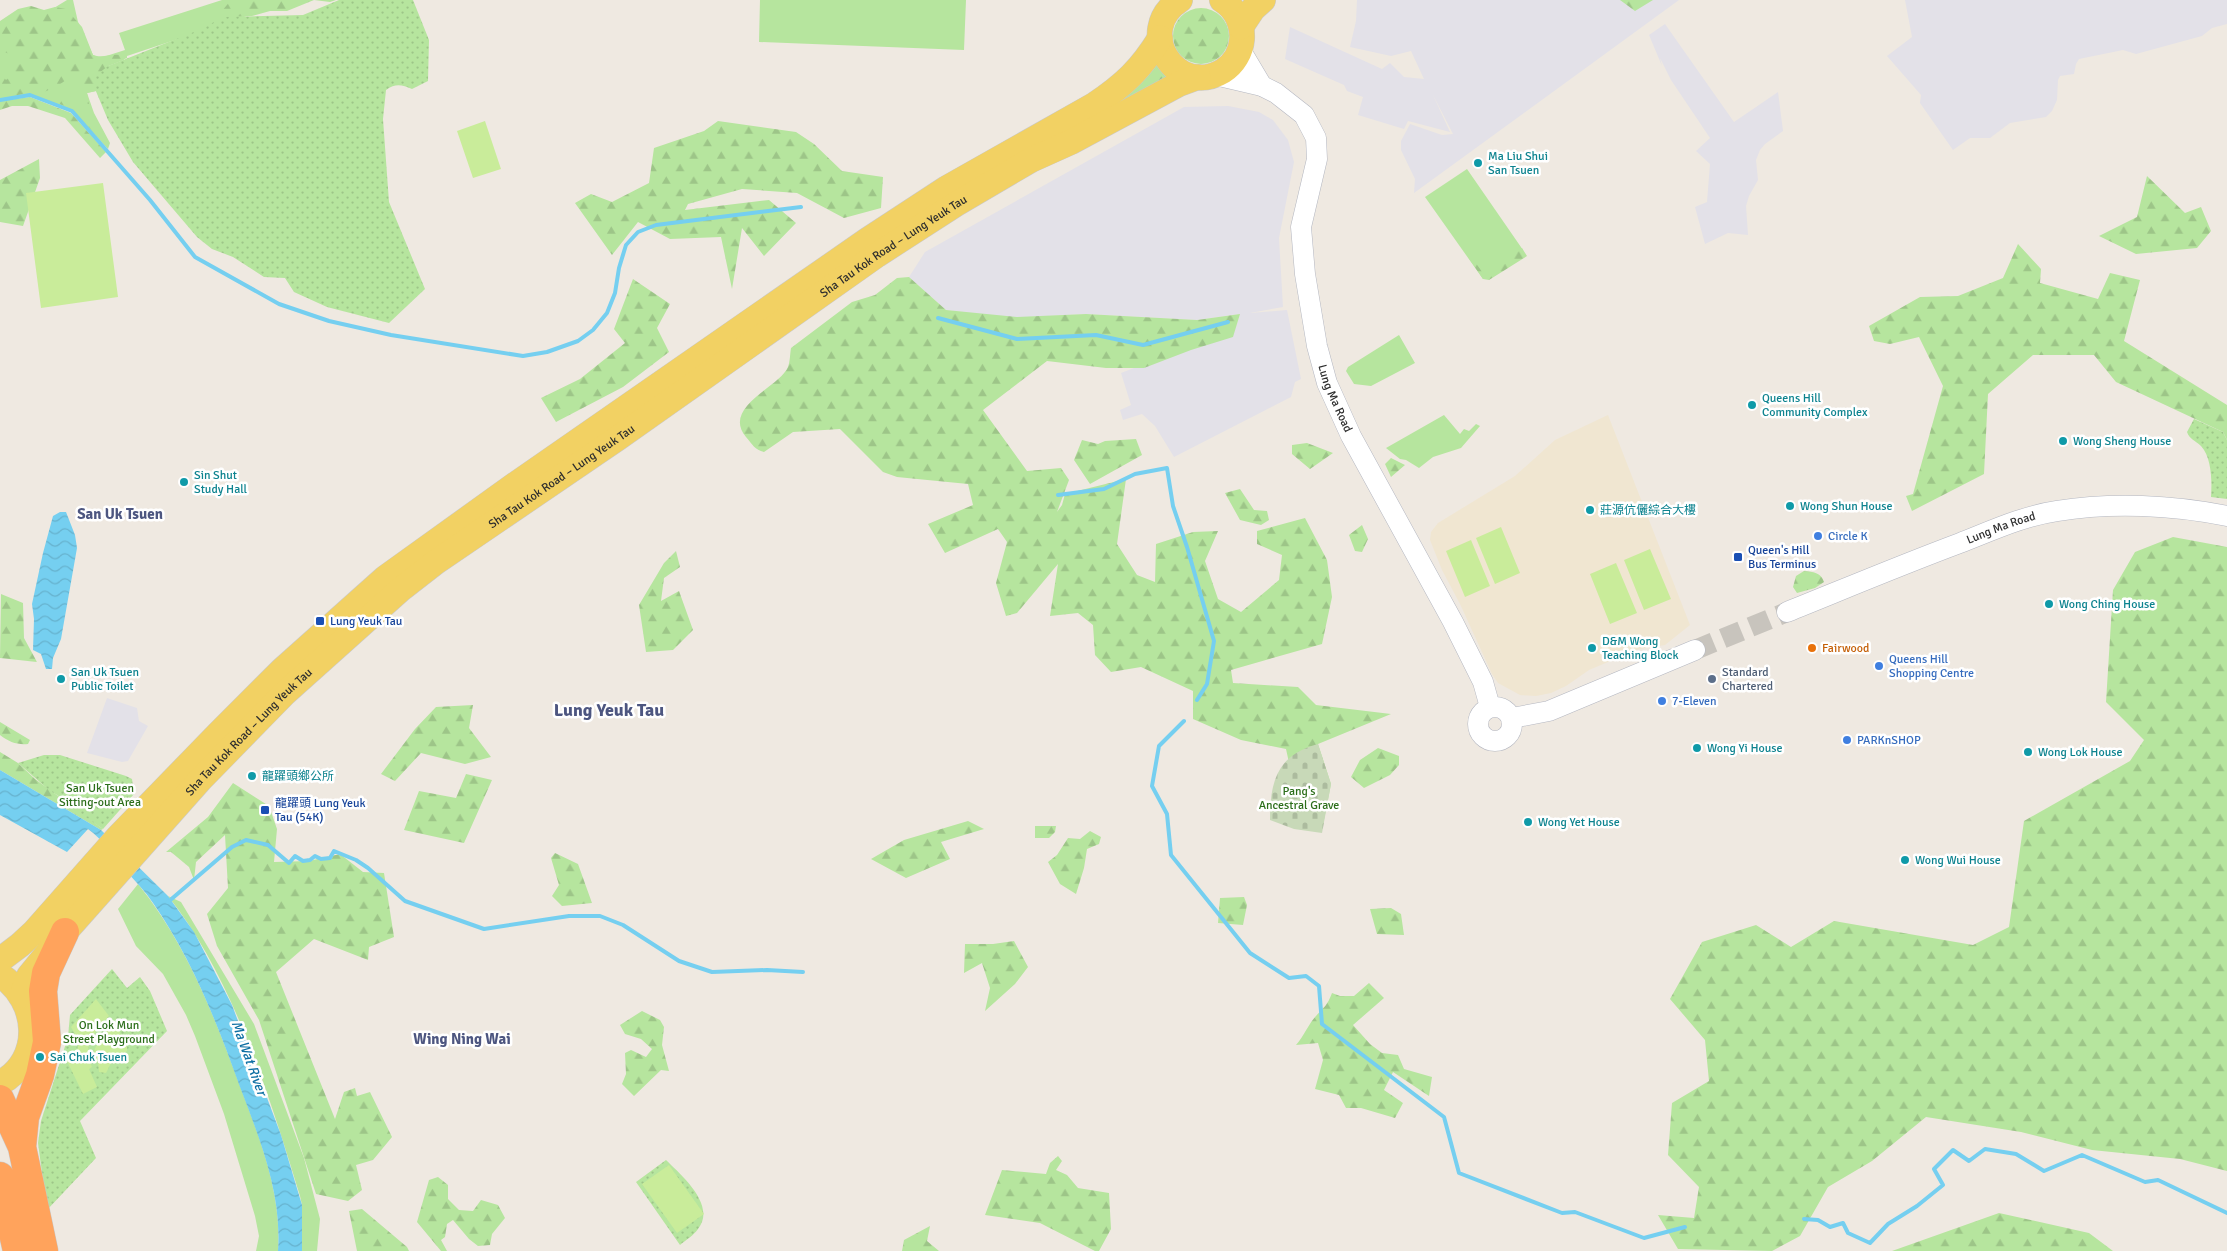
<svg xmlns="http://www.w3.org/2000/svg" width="2227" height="1251" font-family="Signika,'Noto Sans SC',sans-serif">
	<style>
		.industrial { fill: #e3e1e8 }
		.education { fill: #f0e6d1 }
		.grass { fill: #b6e59e }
		.forest { fill: url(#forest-firs) }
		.cemetery { fill: url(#cemetery-stones) }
		.park { fill: url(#park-dots) }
		.pitch { fill: #c9ec9a }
		.water { fill: url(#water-waves) }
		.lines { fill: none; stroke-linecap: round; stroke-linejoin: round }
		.stream { stroke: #75cff0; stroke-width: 4 }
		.minor-tunnel { stroke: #c8c4bd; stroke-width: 20; stroke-dasharray: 20 10; stroke-linecap: butt }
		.minor-casing { stroke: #b4b7c1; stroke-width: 21 }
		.major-casing { stroke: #c9c9c9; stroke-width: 26 }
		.highway-casing { stroke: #c9c9c9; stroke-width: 29 }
		.minor { stroke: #fff; stroke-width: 20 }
		.major { stroke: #f2d163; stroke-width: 25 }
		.highway { stroke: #ffa35c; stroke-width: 28 }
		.culture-dot { fill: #0f9aa8; stroke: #fff; stroke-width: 2 }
		.shop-dot { fill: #3f7fe0; stroke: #fff; stroke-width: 2 }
		.transit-dot { fill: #1a4fb4; stroke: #fff; stroke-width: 2 }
		.food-dot { fill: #e8710a; stroke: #fff; stroke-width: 2 }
		.service-dot { fill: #5c6f8a; stroke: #fff; stroke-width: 2 }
		.labels { text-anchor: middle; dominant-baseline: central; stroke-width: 5; stroke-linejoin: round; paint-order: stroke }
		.culture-label { font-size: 12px; fill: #0d838f; stroke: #fff; text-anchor: start }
		.street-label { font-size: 12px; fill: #2e2e2e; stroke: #fff }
		.shop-label { font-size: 12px; fill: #366cbe; stroke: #fff; text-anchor: start }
		.transit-label { font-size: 12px; fill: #164399; stroke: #fff; text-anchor: start }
		.food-label { font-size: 12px; fill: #c56008; stroke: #fff; text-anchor: start }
		.service-label { font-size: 12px; fill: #4e5e75; stroke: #fff; text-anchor: start }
		.park-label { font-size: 12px; fill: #2c6e1b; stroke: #fff }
		.water-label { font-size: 14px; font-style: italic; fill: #0d6fa3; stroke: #fff }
		.quarter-label { font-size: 15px; font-weight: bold; fill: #4d5680; stroke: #fff }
		.district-label { font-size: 18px; font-weight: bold; fill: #4d5680; stroke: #fff }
	</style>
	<defs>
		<pattern id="forest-firs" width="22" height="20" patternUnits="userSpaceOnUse" patternTransform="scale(1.25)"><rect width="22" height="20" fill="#b6e59e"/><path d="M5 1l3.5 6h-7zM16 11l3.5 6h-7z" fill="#9dc588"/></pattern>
		<pattern id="cemetery-stones" width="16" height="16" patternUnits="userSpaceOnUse" patternTransform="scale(1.25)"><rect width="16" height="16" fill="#c8d9b8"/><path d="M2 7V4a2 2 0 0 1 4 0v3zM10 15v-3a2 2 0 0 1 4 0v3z" fill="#acbb9e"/></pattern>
		<pattern id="park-dots" width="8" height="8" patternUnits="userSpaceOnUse" patternTransform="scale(1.25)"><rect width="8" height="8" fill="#b6e59e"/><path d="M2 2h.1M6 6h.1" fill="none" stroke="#9dc588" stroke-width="1.8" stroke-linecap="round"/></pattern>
		<pattern id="water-waves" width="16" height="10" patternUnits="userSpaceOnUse" patternTransform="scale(1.25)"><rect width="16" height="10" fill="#75cff0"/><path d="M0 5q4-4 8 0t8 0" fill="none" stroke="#66b2ce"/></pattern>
	</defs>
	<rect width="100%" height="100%" fill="#efe9e1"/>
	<path class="industrial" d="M1357 0H1679L1414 193 1415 179 1401 150V141L1410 124 1442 135 1453 134 1433 95 1450 132 1408 121 1404 129 1358 115 1363 97 1347 91 1344 85 1285 59 1290 27 1382 69 1390 63 1404 77 1424 79 1411 51 1391 56 1350 47 1356 21Z
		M1905 0H2227V24L2212 28 2202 36 2136 54 2123 50 2079 59 2076 64 2074 74 2060 76 2058 80 2057 100 2052 111 2046 117 2010 123 1990 138H1970L1953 150 1920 103 1921 95 1887 56 1912 37Z
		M1665 24 1734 122 1778 92 1783 131 1765 144 1760 150 1756 160 1758 180 1749 196 1746 206 1748 235 1728 233 1705 244 1695 207 1707 202 1710 164 1696 151 1710 138 1671 80 1660 58 1662 66 1649 35Z
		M1228 106 1259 112 1273 120 1288 140 1294 162 1279 238 1283 307 1250 313 1287 310 1301 379 1295 382 1291 397 1174 457 1155 426 1142 414 1123 420 1120 410 1131 405 1121 373 1235 329 1240 314 1197 320 1086 314 1010 318 946 310 909 277 925 252 1184 107Z
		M107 698 137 708 139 721 148 726 128 761 122 762 87 753Z"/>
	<path class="education" d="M1608 415 1690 625 1665 645 1639 649 1589 670 1566 686 1551 693 1536 696 1520 695 1498 683 1492 674 1460 604 1442 570 1430 540 1431 532 1438 523 1515 476 1555 440Z"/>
	<path class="grass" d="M67 0H73L78 22 93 55 100 58 125 50 119 33 222 0H295L127 56V58L108 66 96 91 87 93 94 113 110 143 108 149 72 110 30 94 0 99V41Z
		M760 0H966L964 50 759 42Z
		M1467 169 1523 250 1483 279 1425 197Z
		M1399 335 1415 363 1371 386 1354 384 1346 371 1348 367Z
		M1444 415 1460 434 1464 429 1469 431 1476 424 1480 426 1461 448 1433 457 1419 468 1406 460 1400 459 1386 448Z
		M138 884C186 943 214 1015 240 1086 260 1139 282 1193 278 1251H256L259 1236 255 1216 224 1114 195 1036 186 1015 163 974 136 946 118 909Z
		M168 896 181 902 254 1024 304 1158 320 1219 317 1251H302V1205L300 1196C270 1098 233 977 168 896Z"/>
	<path class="forest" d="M231 0H336L330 2 314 0 287 11H270L252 16 222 17V11Z
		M1620 0H1653L1635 11Z
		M31 6 44 10 55 7 66 9 82 27 93 55C104 59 112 52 123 56L124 60 108 66 96 91 87 93 89 104 82 102 78 86 71 77 57 86 36 96 29 93 0 98V73L6 80 11 76 10 68 13 65 22 64 21 59 0 50V21L18 9Z
		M1173 36a28 28 0 1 1 56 0a28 28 0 1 1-56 0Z
		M1157 58 1171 76 1125 100 1122 96Z
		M61 94 70 96C75 109 92 121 94 133L73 109 46 99Z
		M30 97 71 113 106 152 100 158 65 118 28 106H12L0 110V101Z
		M718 121 796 132 814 144 842 171 883 177 881 208 844 218 797 193 742 189 688 204 685 210 769 200 796 223 764 256 742 228 732 289 721 237 670 239 638 222 612 255 575 203 591 194 612 202 649 183 654 148 704 131Z
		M39 159 40 178 23 226 0 222V180Z
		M2147 176 2185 213 2201 207 2211 231 2197 248 2136 254 2099 236 2137 217Z
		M2018 244 2041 269 2040 283 2098 299 2110 273 2140 280 2124 341 2227 405V440L2223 432 2116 382 2094 355H2033L1988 394 1984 474 1912 511 1906 496 1913 494 1943 386 1919 337 1890 344 1874 341 1869 326 1920 297 1958 296 2003 278Z
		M1522 248 1527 256 1489 280 1483 279 1468 257 1472 258 1483 273H1487L1499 262 1500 258Z
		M909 277 946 310 1017 317 1086 314 1197 320 1240 314 1233 337 1191 350 1144 368H1106L1047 361 983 410 1027 471 1061 468 1069 480 1057 512 1062 505 1065 494 1126 479 1117 544 1137 575 1155 582 1156 544 1193 532 1218 531 1205 561 1218 599 1241 612 1279 580 1282 555 1257 544V531L1305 518 1327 560 1332 597 1322 644 1231 670 1233 683 1298 687 1316 705 1391 714 1318 744 1331 784 1323 825 1269 810 1293 781 1286 749 1241 740 1193 719V691L1141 667 1111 672 1095 655 1093 625 1078 613 1050 616 1058 564 1017 613 1006 616 996 583 1007 542 998 529 945 553 928 524 973 505 968 484 897 477 883 472 840 429 793 432 764 452C755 450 752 444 746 437 721 407 780 387 788 367 790 362 790 354 791 348L852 302 875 295 897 278Z
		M633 279 670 304 657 328 669 352 623 387 556 422 541 398 580 379 625 343 614 329Z
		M1136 439 1142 455 1090 484 1074 460 1082 440 1098 444 1105 441Z
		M1307 443 1333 453 1310 469 1292 454V445Z
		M1391 458 1405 465 1391 477 1385 464Z
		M1240 489 1254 510 1267 511 1269 520 1261 525 1240 520 1225 493Z
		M1362 525 1368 539 1362 552 1355 551 1349 535Z
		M2173 537 2227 547V1171L2180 1159 2092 1150 2021 1132 1926 1117 1872 1161 1828 1187 1800 1236 1772 1251 1678 1249 1658 1215 1694 1218 1699 1187 1668 1155 1672 1103 1709 1081 1705 1040 1670 999 1702 942 1756 925 1791 947 1834 921 1973 945 2009 927 2024 821 2130 761 2144 740 2106 702 2113 590 2135 552Z
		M676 551 680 567 664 578 661 601 679 591 693 630 673 650 646 652 639 605 664 563Z
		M1804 571C1813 572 1821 572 1824 582L1815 588 1797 593 1793 587 1796 576Z
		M1 594 23 603 24 638 37 662 0 658Z
		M473 705 469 728 491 757 465 764 421 753 395 781 381 774 415 729 436 707Z
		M0 722 30 740 28 744C17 745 9 742 0 735Z
		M1378 748 1399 756V765L1390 775 1364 788 1351 777 1360 760Z
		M0 752 18 763 35 779 103 829 101 830 0 770Z
		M466 774 492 780 464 843 404 830 419 791 456 798Z
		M233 783 269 806 277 829 274 862 309 861 340 854 363 872 384 873 394 937 369 947 368 960 314 939 276 972 335 1119 344 1092 355 1088 357 1096 370 1092 392 1137 373 1160 356 1165 362 1190 348 1201 316 1194 259 1020 217 946 207 914 228 888 225 835 196 862 194 880 189 867 171 852H166L208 817Z
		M968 821 984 829 941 842 950 859 906 878 871 859 904 840Z
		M1035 826H1056L1055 832 1049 838H1035Z
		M1090 831 1101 837 1099 844 1087 849 1084 868 1076 894 1060 884 1048 862 1057 855 1068 838 1080 839Z
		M555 853 578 864 592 903 562 906 552 896 559 885 551 858Z
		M1244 897 1247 905 1243 925 1218 923 1220 898Z
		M1391 908 1401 914 1404 935 1377 934 1370 909Z
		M1014 941 1028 967 1015 984 985 1011 990 988 982 963 964 973 965 944H993Z
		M1369 983 1384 998 1353 1025 1370 1044 1382 1053 1398 1055 1404 1069 1432 1077 1429 1096 1393 1072 1384 1090 1403 1103 1395 1118 1361 1108H1346L1339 1095 1315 1089 1323 1060 1318 1043 1296 1045C1304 1036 1309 1023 1316 1016 1325 1006 1327 1006 1332 993L1340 996H1354Z
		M642 1011 660 1020 664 1027 662 1045 669 1071 661 1070 634 1096 622 1084 626 1074 625 1053 631 1050 646 1057 652 1049 641 1039 625 1034 620 1025Z
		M1058 1156 1062 1161 1056 1170 1067 1175 1078 1188 1109 1193 1111 1229 1099 1251H1095L1040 1223 985 1215 1002 1170 1046 1174 1050 1163Z
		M438 1177 448 1185V1199L459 1210 473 1211 481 1200 498 1205 505 1218 492 1234 490 1245 478 1246 469 1239 453 1220 447 1224 445 1237 441 1240 447 1251H441L417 1222 429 1180Z
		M362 1209 407 1247 409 1251H357L349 1211Z
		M1999 1213 2089 1233 2113 1251H1892Z
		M930 1226 927 1241 939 1251H902L904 1240Z"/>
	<path class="cemetery" d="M1318 744 1331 784 1322 833 1294 829 1270 820C1270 781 1277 755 1318 744Z"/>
	<path class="park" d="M339 0H413L429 40 428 81 412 89C402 85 396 83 386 90L383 119 389 202 425 289 389 323 327 307 294 292 285 278 264 277 233 257 212 249 197 237 133 162 108 120 95 89 94 77 108 66 204 28 222 17 303 15Z
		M2194 419 2223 432 2227 440V499L2211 497C2212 482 2212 458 2201 446 2195 440 2190 440 2187 432Z
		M44 755H60L126 776 132 779 134 794 103 829 74 809 68 802 49 790 18 763Z
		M112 969 127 988 140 977 150 991 167 1031 80 1121 96 1158 47 1210 38 1143 41 1121 68 1037 70 1015Z
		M666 1160C681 1175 717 1205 698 1229 694 1235 686 1240 680 1245L636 1182Z"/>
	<path class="pitch" d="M485 121 501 169 473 178 457 131Z
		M103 183 118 297 41 308 26 193Z
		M1501 527 1520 573 1495 584 1476 538Z
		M1471 540 1490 586 1465 597 1446 551Z
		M1650 549 1671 599 1644 610 1624 560Z
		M1616 563 1637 613 1610 624 1590 574Z
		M96 999 109 1016C94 1033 82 1044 92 1067L89 1069 97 1087 83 1094 65 1057 77 1050 79 1041 71 1027Z
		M109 1022 118 1025 122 1042 127 1046V1051L111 1063 106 1073 99 1072C99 1050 85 1056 106 1035V1027Z
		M669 1165 704 1214 677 1233 642 1184Z"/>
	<path class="water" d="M60 512H66L75 535 77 548 61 639 53 658 52 669H46L41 654 33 650 34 619 32 604 43 553 53 516Z
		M0 770 101 830 168 896 194 932 232 1005 281 1135 302 1205V1251H278C282 1193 260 1140 240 1087 217 1023 192 959 153 903 145 891 135 881 126 871 114 856 103 840 88 829L67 852 0 815Z"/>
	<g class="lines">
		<path class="stream" d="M0 100 30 95 72 111 150 200 195 257 279 304 329 321 391 335 523 356 547 352 578 341 593 330 607 313 615 293 619 268 626 245 638 232 656 225 801 207
			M938 318 1017 339 1096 335 1143 345 1228 322
			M1058 495 1104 489 1135 474 1167 468 1173 506 1187 547 1214 641 1207 684 1197 700
			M1184 721 1159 746 1152 786 1167 814 1171 855 1250 953 1289 978 1306 976 1319 986 1322 1024 1444 1117 1459 1173 1562 1213 1575 1212 1644 1238 1685 1227
			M168 902 232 847 246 840 268 845 289 863 295 856 303 861 310 860 315 856 321 859 330 858 334 851 356 860 368 868 405 901 484 929 569 916H600L623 925 679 961 712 972 767 970 803 972
			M1804 1219 1818 1220 1830 1227 1843 1223 1848 1233 1870 1243 1888 1224 1917 1206 1943 1185 1934 1169 1953 1150 1969 1161 1985 1149 2016 1154 2044 1171 2082 1155 2145 1182 2158 1180 2227 1213"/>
		<path class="minor-tunnel" d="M1695 650 1787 612"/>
		<defs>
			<g id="minor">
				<path d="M1240 49 1262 86"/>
				<path id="s1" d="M1215 75 1262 86 1276 93 1304 115 1316 138 1317 159 1301 227 1305 274 1317 346 1327 383 1351 436 1453 622 1483 682 1490 707"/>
				<path id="s2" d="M1787 612C1844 589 1901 565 1960 543 1991 531 2023 516 2057 511 2112 502 2173 505 2227 516"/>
				<circle cx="1495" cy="724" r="17"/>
				<path d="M1512 718 1549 711 1695 650"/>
			</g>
			<g id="major">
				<path d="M1180 0C1133 30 1176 99 1223 71 1234 64 1241 52 1242 39 1243 23 1235 8 1222 0"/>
				<path d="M1241 27 1253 9 1263 0"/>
				<path d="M0 960 20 945 34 932 117 838 219 733 282 670 385 578 513 486 866 241 947 188 1094 105C1124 85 1141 69 1160 38"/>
				<path d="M0 975C39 1000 44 1060 0 1083"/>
				<path id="s3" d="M22 995 29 976 65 932 200 780 285 693 400 590 436 562 618 438 877 255 956 204 1031 160 1071 142 1179 84 1198 77"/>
			</g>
			<path id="highway" d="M0 1099 22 1147 44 1251
				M22 1147 25 1117 40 1075 47 1042 43 991 46 973 65 932
				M0 1176 17 1251"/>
		</defs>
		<use href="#minor" class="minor-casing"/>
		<use href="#major" class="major-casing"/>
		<use href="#highway" class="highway-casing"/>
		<use href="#minor" class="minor"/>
		<use href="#major" class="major"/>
		<use href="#highway" class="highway"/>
	</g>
	<g class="culture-dot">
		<circle cx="1478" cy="163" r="5"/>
		<circle cx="1752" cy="405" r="5"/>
		<circle cx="2063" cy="441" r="5"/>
		<circle cx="184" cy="482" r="5"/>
		<circle cx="1790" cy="506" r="5"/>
		<circle cx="1590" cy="510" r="5"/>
		<circle cx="2049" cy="604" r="5"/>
		<circle cx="1592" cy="648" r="5"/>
		<circle cx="61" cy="679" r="5"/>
		<circle cx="1697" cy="748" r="5"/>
		<circle cx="2028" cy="752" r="5"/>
		<circle cx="252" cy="776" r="5"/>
		<circle cx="1528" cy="822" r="5"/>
		<circle cx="1905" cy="860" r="5"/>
		<circle cx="40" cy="1057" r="5"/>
	</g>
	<g class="shop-dot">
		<circle cx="1818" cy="536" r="5"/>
		<circle cx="1879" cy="666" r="5"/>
		<circle cx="1662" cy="701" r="5"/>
		<circle cx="1847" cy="740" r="5"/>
	</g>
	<g class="transit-dot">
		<rect x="1733" y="552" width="10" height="10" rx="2.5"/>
		<rect x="315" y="616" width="10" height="10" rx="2.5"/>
		<rect x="260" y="805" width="10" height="10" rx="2.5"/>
	</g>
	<circle class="food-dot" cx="1812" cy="648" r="5"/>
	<circle class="service-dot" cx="1712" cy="679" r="5"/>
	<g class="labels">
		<g class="culture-label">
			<text x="1488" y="156">Ma Liu Shui<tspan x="1488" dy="14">San Tsuen</tspan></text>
			<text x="1762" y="398">Queens Hill<tspan x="1762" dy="14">Community Complex</tspan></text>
			<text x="2073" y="441">Wong Sheng House</text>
			<text x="194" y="475">Sin Shut<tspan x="194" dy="14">Study Hall</tspan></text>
			<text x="1800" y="506">Wong Shun House</text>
			<text x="1600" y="510">莊源伉儷綜合大樓</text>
			<text x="2059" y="604">Wong Ching House</text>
			<text x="1602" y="641">D&amp;M Wong<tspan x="1602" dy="14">Teaching Block</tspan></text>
			<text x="71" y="672">San Uk Tsuen<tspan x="71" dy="14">Public Toilet</tspan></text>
			<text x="1707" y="748">Wong Yi House</text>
			<text x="2038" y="752">Wong Lok House</text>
			<text x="262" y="776">龍躍頭鄉公所</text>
			<text x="1538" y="822">Wong Yet House</text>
			<text x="1915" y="860">Wong Wui House</text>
			<text x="50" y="1057">Sai Chuk Tsuen</text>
		</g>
		<g class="street-label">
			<text stroke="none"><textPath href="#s3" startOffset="1158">Sha Tau Kok Road – Lung Yeuk Tau</textPath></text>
			<text stroke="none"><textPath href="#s1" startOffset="392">Lung Ma Road</textPath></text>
			<text stroke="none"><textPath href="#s3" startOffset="754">Sha Tau Kok Road – Lung Yeuk Tau</textPath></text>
			<text stroke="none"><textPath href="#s2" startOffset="230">Lung Ma Road</textPath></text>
			<text stroke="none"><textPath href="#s3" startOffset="349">Sha Tau Kok Road – Lung Yeuk Tau</textPath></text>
		</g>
		<g class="shop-label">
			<text x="1828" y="536">Circle K</text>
			<text x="1889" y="659">Queens Hill<tspan x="1889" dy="14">Shopping Centre</tspan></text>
			<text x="1672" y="701">7-Eleven</text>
			<text x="1857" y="740">PARKnSHOP</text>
		</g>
		<g class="transit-label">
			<text x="1748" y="550">Queen's Hill<tspan x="1748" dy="14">Bus Terminus</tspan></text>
			<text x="330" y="621">Lung Yeuk Tau</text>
			<text x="275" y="803">龍躍頭 Lung Yeuk<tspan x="275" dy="14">Tau (54K)</tspan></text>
		</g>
		<g class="food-label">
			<text x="1822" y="648">Fairwood</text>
		</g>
		<g class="service-label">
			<text x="1722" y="672">Standard<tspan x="1722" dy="14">Chartered</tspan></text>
		</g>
		<g class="park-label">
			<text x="100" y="788">San Uk Tsuen<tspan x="100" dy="14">Sitting-out Area</tspan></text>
			<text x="1299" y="791">Pang's<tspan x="1299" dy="14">Ancestral Grave</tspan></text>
			<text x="109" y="1025">On Lok Mun<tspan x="109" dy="14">Street Playground</tspan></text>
		</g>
		<g class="water-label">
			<text transform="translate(249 1058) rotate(70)">Ma Wat River</text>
		</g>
		<g class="quarter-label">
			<text x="120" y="514">San Uk Tsuen</text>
			<text x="462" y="1039">Wing Ning Wai</text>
		</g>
		<g class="district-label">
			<text x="609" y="710">Lung Yeuk Tau</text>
		</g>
	</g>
</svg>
